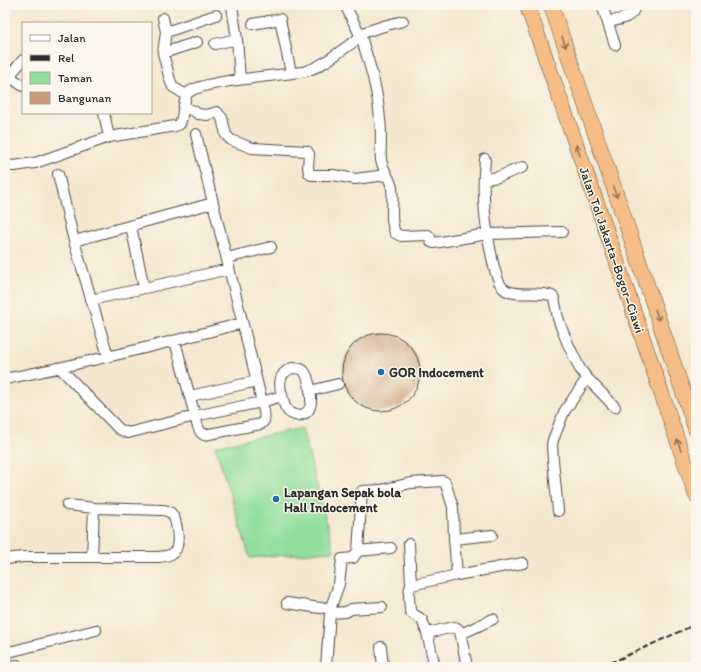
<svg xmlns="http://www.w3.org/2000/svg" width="701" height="672" font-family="Itim,sans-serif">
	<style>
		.green { fill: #92df9c; stroke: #5e8564 }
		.building { fill: #c69b75 }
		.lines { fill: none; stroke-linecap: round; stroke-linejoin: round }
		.minor-casing { stroke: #494744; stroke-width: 12 }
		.highway-casing { stroke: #494744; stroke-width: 16 }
		.minor { stroke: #fff; stroke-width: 10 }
		.highway { stroke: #f6be86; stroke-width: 15 }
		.rail { stroke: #2b2b2b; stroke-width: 2; stroke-dasharray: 6 3; stroke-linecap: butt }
		.oneway { stroke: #907458 }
		.poi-dot { fill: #1f6fb2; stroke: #fbf7ec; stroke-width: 1.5 }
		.labels { text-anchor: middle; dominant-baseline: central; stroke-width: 3; stroke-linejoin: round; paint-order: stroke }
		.street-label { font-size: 13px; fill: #2b2b2b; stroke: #fbf7ec }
		.poi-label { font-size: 13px; font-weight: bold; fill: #2b2b2b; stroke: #fbf7ec; text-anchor: start }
	</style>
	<rect width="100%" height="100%" fill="#fbf7ec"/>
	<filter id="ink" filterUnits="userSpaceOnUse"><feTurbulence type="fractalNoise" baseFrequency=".025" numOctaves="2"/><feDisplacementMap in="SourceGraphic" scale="8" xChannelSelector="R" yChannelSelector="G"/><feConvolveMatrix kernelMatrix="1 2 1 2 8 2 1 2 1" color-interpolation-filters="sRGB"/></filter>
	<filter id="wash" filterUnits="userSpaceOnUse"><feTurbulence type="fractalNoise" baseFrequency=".012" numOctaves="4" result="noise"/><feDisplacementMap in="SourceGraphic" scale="16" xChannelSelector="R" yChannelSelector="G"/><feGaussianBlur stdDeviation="0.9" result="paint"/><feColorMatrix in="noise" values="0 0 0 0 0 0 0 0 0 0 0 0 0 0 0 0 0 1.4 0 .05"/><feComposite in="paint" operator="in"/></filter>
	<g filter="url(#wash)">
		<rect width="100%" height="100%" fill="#f4e7cf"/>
		<path class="green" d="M302 428 334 551 250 558 215 446Z"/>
		<g id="blocks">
			<path class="building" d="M342 372a39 39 0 1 1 78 0a39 39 0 1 1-78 0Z"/>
		</g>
	</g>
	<g filter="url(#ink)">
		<use href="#blocks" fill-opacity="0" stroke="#494744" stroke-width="1"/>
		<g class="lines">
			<defs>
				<path id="minor" d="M602 5 615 45
					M232 6 237 39 240 79
					M163 18 166 32 163 53 170 80 173 87 186 95
					M608 22C618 20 634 18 635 5
					M253 24 280 19 291 73
					M166 32 216 15
					M359 34 387 25 403 21
					M361 37C370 65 378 91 380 120 382 133 380 147 381 160 383 170 390 178 392 188 394 203 389 219 395 233L401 236 428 235 430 237 431 242 434 243 488 234 562 232
					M215 44 237 39
					M163 53 197 42
					M9 76 23 86
					M5 79 9 76 23 60
					M184 107 194 111 198 114 207 115 217 112 222 118 226 135 231 140 252 148 307 151 309 154 308 167 309 173 311 175H333L355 179 386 175
					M104 113 109 137
					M196 134 262 402 282 396
					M485 159C484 171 483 184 484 196 484 212 492 280 504 289 515 298 539 290 552 296L554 298 558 318 561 327 568 344 580 369 587 378 615 407
					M5 165 14 166 35 163 109 137 175 126 180 124 181 121C183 115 184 99 187 94 196 80 285 76 306 71 326 65 343 48 361 37L345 5
					M58 174 74 241 108 356
					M484 179 498 177 523 167
					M131 226 144 288
					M74 241 213 203
					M227 258 271 247
					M91 300 229 269
					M60 368 119 429 128 433 195 416 262 402C263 410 268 419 261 424L204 435C198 432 197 423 195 416L175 341
					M292 368C297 368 301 368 304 371 309 377 313 400 310 407 306 418 291 418 286 408 284 406 284 402 283 399 279 386 277 374 292 368Z
					M5 379C85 363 164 344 242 323
					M310 391 338 384
					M190 396 257 381
					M558 511 553 460 552 445 553 440 564 412 587 378
					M454 539 492 535
					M409 544 411 585
					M358 551 391 548
					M92 557 94 508
					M5 559 23 557H159C164 556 171 556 174 552 181 545 177 519 171 513 168 511 165 510 162 510L94 508 67 505
					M287 603 320 608 331 607
					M330 613 346 612 351 609 382 607
					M427 633 454 627 457 628 460 631 467 667
					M461 634 493 619
					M381 647 383 667
					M5 653 96 630
					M7 667 17 665
					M326 667 330 613 331 607 339 584 342 559 353 558 358 551 362 491 381 490 411 483 443 481 445 482 453 507 454 539 457 575
					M435 667 427 633 422 620C419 616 413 616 410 611 410 603 407 593 411 585L457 575 523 563"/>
				<path id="highway" d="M527 5 605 227 696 495
					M551 5 626 223 696 430"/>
			</defs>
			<use href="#minor" class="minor-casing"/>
			<use href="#highway" class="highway-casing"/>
			<use href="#minor" class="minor"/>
			<use href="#highway" class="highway"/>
			<path class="rail" d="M602 667 696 624"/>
		</g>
		<defs><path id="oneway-shaft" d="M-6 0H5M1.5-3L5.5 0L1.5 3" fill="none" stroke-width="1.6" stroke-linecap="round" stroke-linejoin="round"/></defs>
		<g class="oneway">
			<use href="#oneway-shaft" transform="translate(564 42) rotate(71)"/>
			<use href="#oneway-shaft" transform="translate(578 150) rotate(-109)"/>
			<use href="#oneway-shaft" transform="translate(615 192) rotate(71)"/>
			<use href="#oneway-shaft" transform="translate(657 315) rotate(71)"/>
			<use href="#oneway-shaft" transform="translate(679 445) rotate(-109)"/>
		</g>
	</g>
	<g class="poi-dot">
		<circle cx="381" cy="372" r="4"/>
		<circle cx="276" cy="499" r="4"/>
	</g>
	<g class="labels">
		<g class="street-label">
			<text transform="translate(612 250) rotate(71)">Jalan Tol Jakarta–Bogor–Ciawi</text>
		</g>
		<g class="poi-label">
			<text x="389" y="372">GOR Indocement</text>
			<text x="284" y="492">Lapangan Sepak bola<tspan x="284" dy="15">Hall Indocement</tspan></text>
		</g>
	</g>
	<rect width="701" height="672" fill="none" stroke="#fbf7ec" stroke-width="20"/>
	<rect x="22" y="22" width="130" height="92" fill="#fbf7ec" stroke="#a8a59f"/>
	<rect x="30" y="35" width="20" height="6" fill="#ffffff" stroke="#a8a59f"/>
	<text x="58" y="42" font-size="12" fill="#2b2b2b">Jalan</text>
	<rect x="30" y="55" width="20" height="6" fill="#2b2b2b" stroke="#a8a59f"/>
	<text x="58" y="62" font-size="12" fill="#2b2b2b">Rel</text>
	<rect x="30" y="72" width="20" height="12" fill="#92df9c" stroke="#a8a59f"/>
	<text x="58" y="82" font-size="12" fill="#2b2b2b">Taman</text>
	<rect x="30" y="92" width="20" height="12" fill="#c69b75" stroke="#a8a59f"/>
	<text x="58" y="102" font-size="12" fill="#2b2b2b">Bangunan</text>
</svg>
